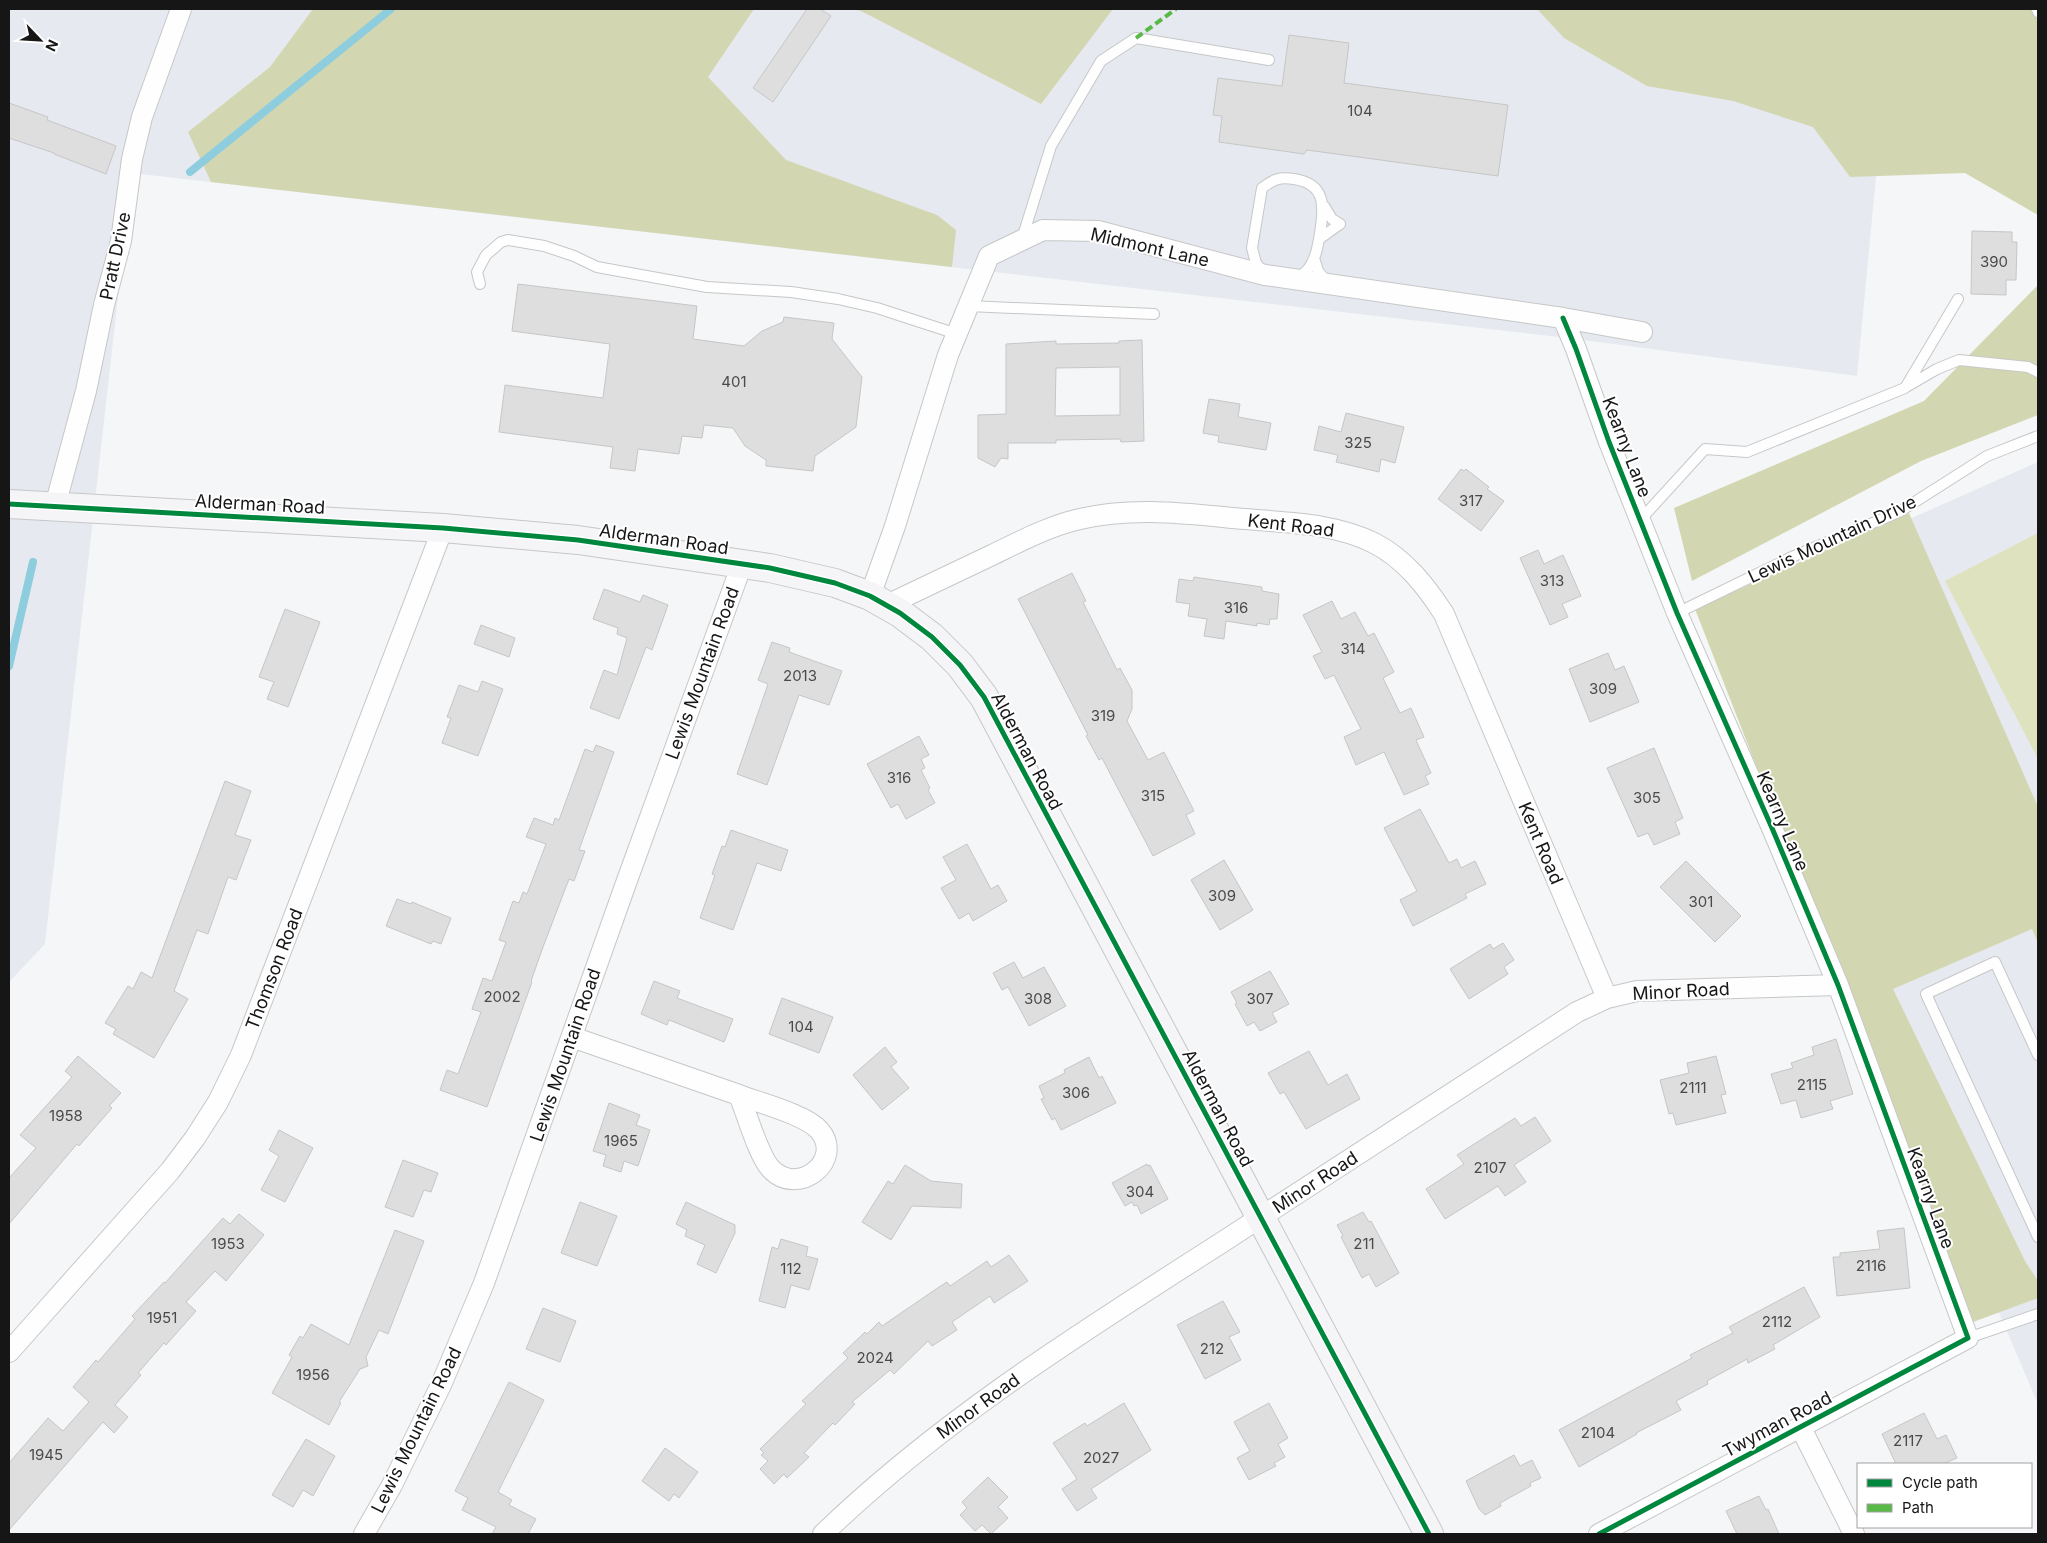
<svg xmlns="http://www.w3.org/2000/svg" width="2047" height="1543" font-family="Inter,sans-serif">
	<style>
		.built { fill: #e6e9ef }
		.green { fill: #dee2bf }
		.forest { fill: #d3d7b1 }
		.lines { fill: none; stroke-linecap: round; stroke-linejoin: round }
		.stream { stroke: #8dcdde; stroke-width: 8 }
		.building { fill: #dedede; stroke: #c6c6c6; fill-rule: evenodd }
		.lane-casing { stroke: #c6c7c8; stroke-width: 12 }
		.street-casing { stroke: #c6c7c8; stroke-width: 22 }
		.secondary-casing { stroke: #c6c7c8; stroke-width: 30 }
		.lane { stroke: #fefefe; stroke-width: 10 }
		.street { stroke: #fefefe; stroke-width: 20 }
		.secondary { stroke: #f5f5f8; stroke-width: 28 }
		.quiet { stroke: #58b947; stroke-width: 4; stroke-dasharray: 8 4; stroke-linecap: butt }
		.cycleway-casing { stroke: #fff; stroke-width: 8 }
		.cycleway { stroke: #00873e; stroke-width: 5 }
		.labels { text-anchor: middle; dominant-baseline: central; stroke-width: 4; stroke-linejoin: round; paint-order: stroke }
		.number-label { font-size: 15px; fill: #4a4a4b }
		.street-label { font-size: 18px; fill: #161617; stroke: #fff }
	</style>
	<rect width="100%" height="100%" fill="#f5f6f7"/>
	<path class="built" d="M9 9H1892L1857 376 1568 338 132 173 45 944 9 982Z
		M2038 462V1404L1700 612Z"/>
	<path class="green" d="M2038 533V759L1945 581Z"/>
	<path class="forest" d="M313 9H754L708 77 786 160 937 215 956 230 952 267 211 182 188 132 270 67Z
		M852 9H1113L1041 104 861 11Z
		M1537 9H2038V215L1965 173 1850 177 1813 127 1733 101 1647 86 1564 38Z
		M2038 285V415L1921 461 1692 581 1674 508 1924 401Z
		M1909 513 2038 807V943L2032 929 1893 989 2025 1261 2038 1281V1298L1973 1322 1695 609Z"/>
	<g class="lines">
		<path class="stream" d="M190 172 391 9
			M9 666 33 562"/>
	</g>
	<path class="building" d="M807 9H820L831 16 773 102 753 88Z
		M1289 35 1349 43 1344 83 1508 105 1498 176 1307 150 1304 154 1219 142 1222 116 1213 115 1218 78 1282 86Z
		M9 103 48 117 47 120 116 146 106 174 54 154V153L9 138Z
		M1972 231 2012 232V242H2017L2016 280H2006V295L1971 294Z
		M518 284 697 306 693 339 744 346 762 331 783 322 784 317 834 323 832 339 862 377 856 427 815 456 813 471 766 466V460L745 446 733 428 704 425 702 438 682 436 679 454 638 449 635 471 610 468 613 447 499 432 505 385 603 398 610 344 512 331Z
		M1142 340 1144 441 1121 442 1120 439 1056 440V443H1008V459L1001 458 995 467 978 458V415L1006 414V344L1056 341V344L1119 343V341ZM1120 367V415L1055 416 1056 368Z
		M1209 399 1240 404 1238 417 1271 423 1266 450 1218 442 1219 436 1203 433Z
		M1346 413 1404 427 1395 463 1381 459 1379 472 1336 462 1338 455 1314 450 1319 426 1341 432Z
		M1461 469 1464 471 1466 469 1489 487 1487 489 1504 501 1481 531 1438 499Z
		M1538 550 1544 564 1563 555 1581 596 1562 604 1568 617 1550 625 1520 558Z
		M1072 573 1086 601 1083 602 1117 670 1120 668 1132 690V709L1127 721 1148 760 1164 752 1194 811 1186 815 1195 834 1153 856 1102 758 1099 760 1086 736 1088 735 1018 599Z
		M1194 577 1262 587V591L1279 594 1277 619H1270L1269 625 1257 623V626L1226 621 1224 639 1204 636 1207 619 1188 616 1190 604 1176 602 1179 579 1193 581Z
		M604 589 640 602 643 595 668 605 652 650 646 647 619 719 590 708 604 670 617 675 627 638 617 634 618 628 593 619Z
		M1332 601 1341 619 1355 612 1368 636 1374 633 1394 672 1383 678 1400 713 1411 708 1424 737 1416 740 1431 773 1425 776 1429 784 1404 795 1384 752 1356 765 1344 737 1361 729 1334 675 1325 679 1313 656 1322 652 1303 615Z
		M285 609 320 622 288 707 267 699 274 682 259 677Z
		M481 625 515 638 509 657 474 644Z
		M772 642 790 648 789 652 842 671 829 705 799 695 767 785 737 774 768 684 758 680Z
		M1608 653 1615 670 1624 666 1639 702 1590 722 1569 669Z
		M482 681 503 689 478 756 442 743 451 718 447 717 459 685 478 692Z
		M919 736 929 755 921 759 925 768 921 770 930 788 928 790 935 803 906 819 898 804 891 808 867 764Z
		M596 745 614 752 579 850 585 851 574 881 569 879 543 947 531 981 532 982 487 1107 440 1090 447 1070 458 1074 481 1012 472 1009 483 978 492 981 506 942 499 940 513 901 519 903 523 892 527 894 546 844 526 837 534 818 553 825 555 818 559 820 585 749 593 752Z
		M1654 748 1683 818 1675 822 1680 834 1654 845 1648 833 1638 837 1607 768Z
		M225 781 251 791 235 835 251 840 236 880 228 877 208 934 197 930 174 991 188 999 154 1058 113 1034 116 1029 105 1023 128 986 133 989 141 972 152 978Z
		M1420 809 1449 863 1457 859 1461 868 1475 861 1486 884 1465 894 1467 898 1413 926 1400 900 1417 891 1384 828Z
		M731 830 788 850 781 871 757 863 733 930 700 918 715 875 712 874 722 846 725 847Z
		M967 844 991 889 998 885 1007 901 973 921 969 913 959 919 941 888 956 880 943 857Z
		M1224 860 1253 910 1220 930 1191 880Z
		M1686 861 1741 916 1715 942 1660 887Z
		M397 899 411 904 412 902 451 918 441 944 433 941 431 944 386 926Z
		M1503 943 1514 960 1504 967 1508 974 1469 999 1450 969 1490 944 1493 949Z
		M1014 962 1023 978 1044 967 1066 1006 1029 1026 1008 987 1002 990 993 973Z
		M1270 971 1289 1004 1272 1013 1277 1022 1260 1031 1254 1022 1247 1026 1235 1004 1237 1003 1231 992Z
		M654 981 680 991 677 998 733 1019 724 1042 669 1020 667 1025 641 1014Z
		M782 998 833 1017 819 1053 769 1034Z
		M1836 1039 1853 1094 1830 1101 1833 1109 1801 1118 1796 1100 1781 1104 1771 1074 1793 1068 1791 1063 1814 1055 1812 1047Z
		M885 1047 897 1062 891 1067 909 1088 882 1110 853 1075Z
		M1309 1051 1328 1085 1347 1074 1360 1099 1306 1129 1284 1092 1280 1094 1268 1073Z
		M78 1056 121 1093 109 1106 112 1108 79 1146 77 1144 9 1224V1178L36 1148 20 1135 72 1077 65 1071Z
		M1716 1056 1726 1094 1721 1095 1726 1113 1676 1125 1673 1113 1669 1114 1660 1080 1689 1073 1687 1063Z
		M1089 1057 1099 1078 1102 1076 1116 1103 1061 1130 1055 1118 1052 1120 1041 1099 1044 1098 1039 1086 1065 1073 1064 1070Z
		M609 1103 640 1115 636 1125 650 1130 638 1166 624 1161 621 1172 603 1166 606 1155 593 1151Z
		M1535 1117 1551 1141 1514 1165 1526 1182 1505 1196 1498 1186 1445 1219 1426 1189 1464 1164 1457 1155 1515 1118 1521 1126Z
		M279 1130 313 1148 285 1202 261 1190 279 1156 269 1150Z
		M403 1160 438 1173 431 1192 424 1190 413 1217 385 1207Z
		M1147 1164 1148 1166 1150 1165 1168 1199 1141 1214 1137 1205 1134 1206 1132 1202 1125 1206 1112 1183Z
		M905 1165 931 1181 962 1184 961 1208 912 1206 891 1240 862 1222 888 1181 893 1184Z
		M580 1202 617 1216 597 1266 561 1253Z
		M686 1202 735 1225V1233L716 1273 697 1264 705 1245 685 1236 687 1230 676 1224Z
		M1363 1212 1369 1222 1371 1221 1399 1273 1376 1287 1369 1274 1362 1278 1341 1237 1343 1236 1337 1225Z
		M239 1214 264 1235 226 1281 215 1271 186 1302 196 1311 166 1345 164 1343 138 1373 141 1375 115 1405 128 1417 114 1433 103 1422 9 1530V1463L48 1418 63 1431 89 1402 73 1387 96 1360 98 1362 135 1319 132 1316 164 1282 165 1283 223 1218 230 1224Z
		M1904 1228 1910 1288 1837 1296 1833 1257H1840V1253L1880 1249 1877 1231Z
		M395 1230 424 1241 388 1334 379 1330 366 1357 368 1366 360 1369 339 1402 341 1403 329 1425 272 1393 292 1357 289 1355 300 1336 303 1338 311 1324 349 1345Z
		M781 1239 808 1247 806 1256 818 1259 809 1290 791 1285 785 1308 759 1301 772 1247 778 1249Z
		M1009 1255 1028 1281 994 1303 990 1296 952 1322 957 1330 932 1346 928 1341 894 1374 890 1370 852 1402 855 1404 835 1425 833 1423 804 1453 809 1457 787 1478 784 1474 774 1484 760 1469 768 1461 761 1455 764 1453 760 1449 806 1404 802 1401 848 1358 843 1353 865 1332 867 1334 879 1322 882 1326 939 1287 947 1282 950 1286 987 1261 991 1267Z
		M1804 1287 1820 1317 1773 1345 1775 1349 1748 1363 1747 1359 1707 1381 1708 1384 1676 1401 1681 1410 1636 1433 1637 1434 1579 1467 1559 1430 1692 1358 1690 1355 1733 1333 1729 1327Z
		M1223 1301 1240 1332 1229 1337 1241 1360 1205 1379 1177 1325Z
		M543 1308 576 1321 560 1362 526 1349Z
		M509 1382 544 1400 498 1492 512 1500 509 1505 536 1519 528 1534H492L496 1527 462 1510 468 1498 455 1491Z
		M1124 1403 1151 1450 1091 1489 1097 1498 1077 1511 1062 1489 1077 1479 1053 1443 1085 1423 1087 1426Z
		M1269 1403 1288 1438 1278 1444 1285 1457 1274 1463 1276 1466 1249 1480 1237 1458 1250 1451 1234 1422Z
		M1924 1413 1937 1439 1946 1435 1957 1458 1943 1464H1896L1882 1434Z
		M306 1439 335 1456 313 1496 303 1490 293 1507 272 1495Z
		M665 1448 698 1472 679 1498 674 1494 669 1501 642 1481Z
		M1514 1455 1520 1466 1532 1460 1541 1478 1530 1483 1531 1486 1500 1503 1501 1506 1485 1515 1479 1509 1466 1481Z
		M988 1477 1008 1497 998 1507 1008 1518 991 1534 982 1525 975 1531 960 1515 967 1508 962 1502Z
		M1759 1496 1766 1510 1768 1509 1779 1534H1737L1726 1511Z"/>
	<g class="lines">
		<defs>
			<path id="lane" d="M2037 9 2038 12
				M1324 206 1332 219 1340 224
				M1022 239 1051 146 1101 61 1136 38 1269 60
				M1319 239 1340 224
				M1314 258 1318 271 1328 283
				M1263 272 1256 263 1252 248 1262 188C1274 179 1279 177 1294 179 1327 184 1324 208 1320 233 1318 245 1316 259 1308 269 1305 273 1300 276 1296 279
				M480 284 477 272 486 255 501 242 508 240 544 246 574 256 597 267 707 287 791 292 838 299 877 308 957 334
				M968 306 1154 314
				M1906 387 1937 369 1959 360 2028 367 2038 372
				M1642 522 1643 517 1705 449 1747 452 1905 388 1958 299
				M1677 613 1794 556 1899 512 1987 456 2038 436
				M2038 1055 1995 962 1926 994 2038 1237
				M1968 1338 2038 1314"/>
			<path id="street" d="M1563 318 1576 349 1609 442 1677 613 1772 828 1838 985 1968 1338 1599 1534
				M55 506 86 391 104 305 121 241 132 159 142 117 181 9
				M870 596 895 526 948 355 989 256 1043 230 1098 231 1265 275 1563 318 1642 332
				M887 605C922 588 957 572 992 555 1021 541 1049 526 1080 519 1135 506 1189 514 1245 519 1288 523 1334 523 1374 543 1405 559 1426 586 1444 614L1607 998
				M572 1037 739 1095
				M739 1095C760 1103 806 1115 819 1130 845 1159 799 1198 771 1169 758 1155 747 1114 739 1095Z
				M9 1352 170 1171 195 1138 218 1102 241 1055 443 528
				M1801 1428 1854 1534
				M364 1534 392 1485 441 1385 484 1283 625 886 742 564
				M823 1534C942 1419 1082 1332 1221 1243 1340 1167 1458 1089 1577 1012L1607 998 1637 991 1838 985"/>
			<path id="secondary" d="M9 504 443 528 578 540 770 568 835 583 870 596 900 613 932 637 960 665 984 697 1429 1534"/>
		</defs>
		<use href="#lane" class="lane-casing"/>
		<use href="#street" class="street-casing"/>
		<use href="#secondary" class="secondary-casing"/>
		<use href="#lane" class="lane"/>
		<use href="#street" class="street"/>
		<use href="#secondary" class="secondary"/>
		<path class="quiet" d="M1136 38 1176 9"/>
		<defs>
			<path id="cycleway" d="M1563 318 1576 349 1609 442 1677 613 1772 828 1838 985 1968 1338 1599 1534
				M9 504 443 528 578 540 770 568 835 583 870 596 900 613 932 637 960 665 984 697 1429 1534"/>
		</defs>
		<use href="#cycleway" class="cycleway-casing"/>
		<use href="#cycleway" class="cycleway"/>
	</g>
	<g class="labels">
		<g class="number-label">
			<text x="1360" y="110">104</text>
			<text x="1994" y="261">390</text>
			<text x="734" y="381">401</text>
			<text x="1358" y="442">325</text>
			<text x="1471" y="500">317</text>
			<text x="1552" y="580">313</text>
			<text x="1236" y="607">316</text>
			<text x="1353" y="648">314</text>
			<text x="800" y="675">2013</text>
			<text x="1603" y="688">309</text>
			<text x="1103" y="715">319</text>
			<text x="899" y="777">316</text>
			<text x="1153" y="795">315</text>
			<text x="1647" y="797">305</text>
			<text x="1222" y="895">309</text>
			<text x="1701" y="901">301</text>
			<text x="502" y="996">2002</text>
			<text x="1038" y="998">308</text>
			<text x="1260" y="998">307</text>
			<text x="801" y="1026">104</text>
			<text x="1812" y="1084">2115</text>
			<text x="1693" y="1087">2111</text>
			<text x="1076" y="1092">306</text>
			<text x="66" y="1115">1958</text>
			<text x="621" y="1140">1965</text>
			<text x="1490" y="1167">2107</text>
			<text x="1140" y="1191">304</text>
			<text x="228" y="1243">1953</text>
			<text x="1364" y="1243">211</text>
			<text x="1871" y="1265">2116</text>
			<text x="791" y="1268">112</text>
			<text x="162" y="1317">1951</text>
			<text x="1777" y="1321">2112</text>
			<text x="1212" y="1348">212</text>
			<text x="875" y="1357">2024</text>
			<text x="313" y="1374">1956</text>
			<text x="1598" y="1432">2104</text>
			<text x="1908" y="1440">2117</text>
			<text x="46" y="1454">1945</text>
			<text x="1101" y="1457">2027</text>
		</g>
		<g class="street-label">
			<text transform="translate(1150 247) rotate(13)">Midmont Lane</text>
			<text transform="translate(115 256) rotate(-78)">Pratt Drive</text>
			<text transform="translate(1627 447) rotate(69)">Kearny Lane</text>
			<text transform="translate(260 504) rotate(3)">Alderman Road</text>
			<text transform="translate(1291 525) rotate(7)">Kent Road</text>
			<text transform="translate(664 539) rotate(8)">Alderman Road</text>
			<text transform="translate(1832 539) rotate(-25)">Lewis Mountain Drive</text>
			<text transform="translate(702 673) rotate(-70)">Lewis Mountain Road</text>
			<text transform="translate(1027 751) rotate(62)">Alderman Road</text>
			<text transform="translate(1783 821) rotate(67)">Kearny Lane</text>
			<text transform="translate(1541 843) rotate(67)">Kent Road</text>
			<text transform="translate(274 969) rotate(-69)">Thomson Road</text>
			<text transform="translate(1681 991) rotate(-3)">Minor Road</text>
			<text transform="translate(565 1055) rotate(-71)">Lewis Mountain Road</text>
			<text transform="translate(1218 1108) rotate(62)">Alderman Road</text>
			<text transform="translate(1315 1182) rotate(-33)">Minor Road</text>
			<text transform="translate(1931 1198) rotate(70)">Kearny Lane</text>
			<text transform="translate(978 1406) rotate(-36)">Minor Road</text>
			<text transform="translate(1777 1424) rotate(-28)">Twyman Road</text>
			<text transform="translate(416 1430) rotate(-64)">Lewis Mountain Road</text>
		</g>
	</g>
	<rect width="2047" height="1543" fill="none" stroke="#161617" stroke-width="20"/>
	<rect x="1857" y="1463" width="175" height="65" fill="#ffffff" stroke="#a2a2a2"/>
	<rect x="1867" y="1479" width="25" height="8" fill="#00873e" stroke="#a2a2a2"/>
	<text x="1902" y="1488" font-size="15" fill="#161617">Cycle path</text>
	<rect x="1867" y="1504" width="25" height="8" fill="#58b947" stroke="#a2a2a2"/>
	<text x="1902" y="1513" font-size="15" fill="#161617">Path</text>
	<g transform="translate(40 40) rotate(115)" stroke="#ffffff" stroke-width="4" paint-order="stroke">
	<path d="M0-4L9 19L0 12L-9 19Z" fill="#161617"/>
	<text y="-8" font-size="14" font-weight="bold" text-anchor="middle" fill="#161617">N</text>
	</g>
</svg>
